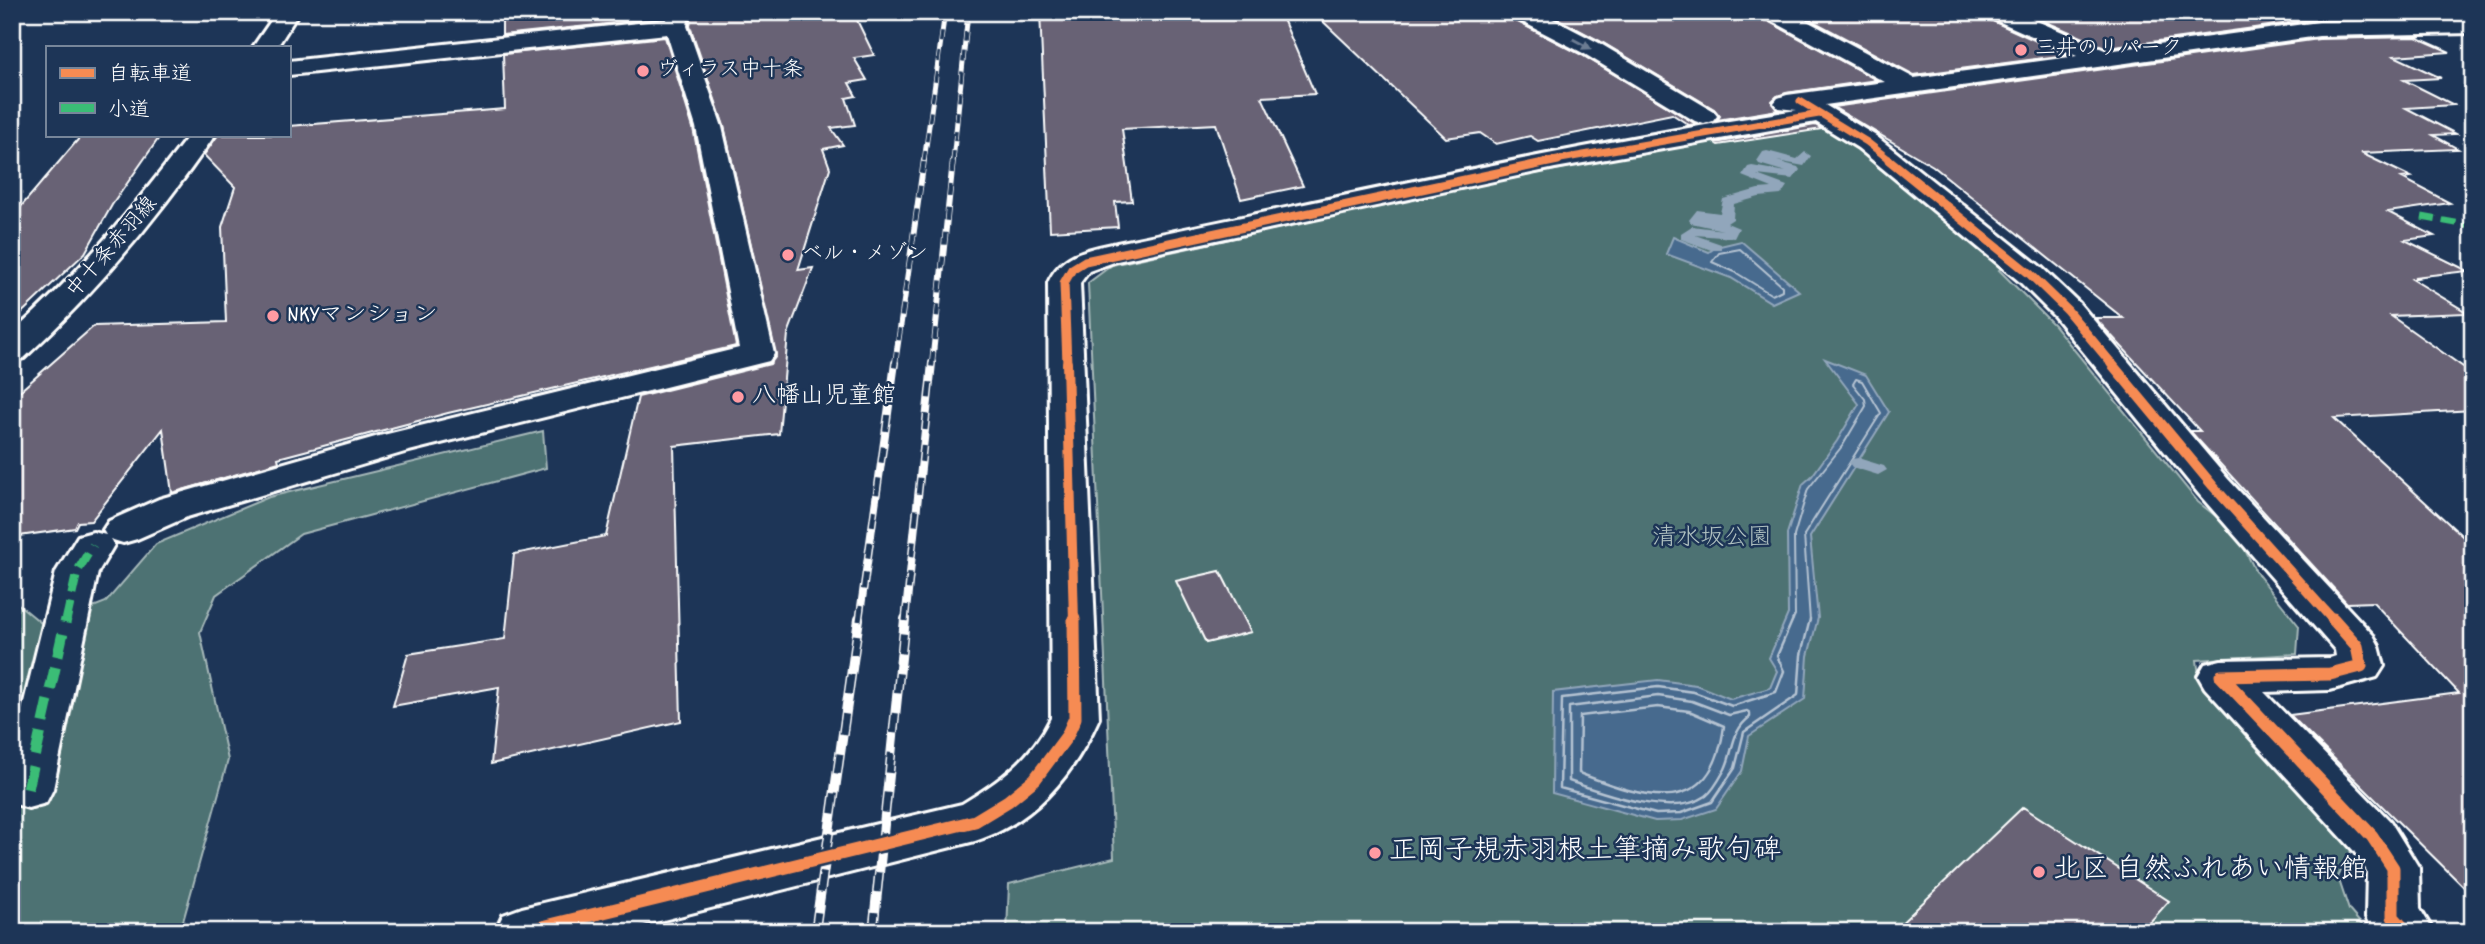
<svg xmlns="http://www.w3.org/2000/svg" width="2485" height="944" font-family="Dekko,'Klee One',sans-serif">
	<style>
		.green { fill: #4e7273; stroke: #a6b8b9; stroke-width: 2 }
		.water { fill: #476a8e; stroke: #91a6bb; stroke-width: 2 }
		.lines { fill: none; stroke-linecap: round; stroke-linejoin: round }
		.shore-far1 { stroke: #b5c3d2; stroke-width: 2 }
		.shore { stroke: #b5c3d2; stroke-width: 2.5 }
		.stream { fill: #91a6bb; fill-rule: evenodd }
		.building { fill: #676275; stroke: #fff; stroke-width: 2 }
		.minor-casing { stroke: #fff; stroke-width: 6 }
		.major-casing { stroke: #fff; stroke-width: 6 }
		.minor { fill: #1d3557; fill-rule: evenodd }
		.major { fill: #1d3557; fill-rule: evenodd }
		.rail-far3-casing { stroke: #fff; stroke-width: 5 }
		.rail-far2-casing { stroke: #fff; stroke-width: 6 }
		.rail-far1-casing { stroke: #fff; stroke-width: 8 }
		.rail-casing { stroke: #fff; stroke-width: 10 }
		.rail-far3 { stroke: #1d3557; stroke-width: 3.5; stroke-dasharray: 10; stroke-linecap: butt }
		.rail-far2 { stroke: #1d3557; stroke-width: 4.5; stroke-dasharray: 12; stroke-linecap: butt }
		.rail-far1 { stroke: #1d3557; stroke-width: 5; stroke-dasharray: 16; stroke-linecap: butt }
		.rail { stroke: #1d3557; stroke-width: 7; stroke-dasharray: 20; stroke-linecap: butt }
		.quiet-far2 { stroke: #3abd76; stroke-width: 7; stroke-dasharray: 14 7; stroke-linecap: butt }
		.quiet-far1 { stroke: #3abd76; stroke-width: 9; stroke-dasharray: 18 9; stroke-linecap: butt }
		.quiet { stroke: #3abd76; stroke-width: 11; stroke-dasharray: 23 11; stroke-linecap: butt }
		.cycleway-far3-casing { stroke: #1d3557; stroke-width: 10 }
		.cycleway-far2-casing { stroke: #1d3557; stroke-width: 12 }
		.cycleway-far1-casing { stroke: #1d3557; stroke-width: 15 }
		.cycleway-casing { stroke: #1d3557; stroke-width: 18 }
		.cycleway-far3 { stroke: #f68b52; stroke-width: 7 }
		.cycleway-far2 { stroke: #f68b52; stroke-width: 9 }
		.cycleway-far1 { stroke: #f68b52; stroke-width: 10 }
		.cycleway { stroke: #f68b52; stroke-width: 13 }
		.oneway { fill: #6c7c92 }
		.poi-dot { fill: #ff9aa2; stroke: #1d3557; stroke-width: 2.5 }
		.labels { text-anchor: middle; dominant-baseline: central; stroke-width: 5; stroke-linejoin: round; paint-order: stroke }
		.far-poi-label { font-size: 21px; fill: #fff; stroke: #1d3557; text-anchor: start }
		.far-street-label { font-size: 21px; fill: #fff; stroke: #1d3557 }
		.poi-label { font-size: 24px; fill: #fff; stroke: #1d3557; text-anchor: start }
		.park-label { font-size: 24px; fill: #afc0c0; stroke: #1d3557 }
		.near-poi-label { font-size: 28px; fill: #fff; stroke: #1d3557; text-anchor: start }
	</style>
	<rect width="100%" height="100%" fill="#1d3557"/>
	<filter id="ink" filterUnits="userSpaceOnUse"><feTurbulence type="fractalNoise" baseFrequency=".0143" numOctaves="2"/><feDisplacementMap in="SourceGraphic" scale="14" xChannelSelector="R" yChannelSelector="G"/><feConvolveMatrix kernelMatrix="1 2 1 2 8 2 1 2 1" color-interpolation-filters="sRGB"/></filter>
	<g filter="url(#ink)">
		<path class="green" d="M1815 124 1854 144 1896 179 1908 184 2004 266 1999 270 2054 325 2198 502 2236 532 2256 572 2299 626 2297 654 2197 660 2199 676 2355 843 2338 877 2349 910 2368 932H1007L1009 884 1114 858 1088 283 1112 265C1345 214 1578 160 1815 124Z
			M543 431 546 468 301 534 216 595 200 632 228 760 180 932H12V599L45 626 106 602 156 544 269 497Z"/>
		<path class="water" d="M1673 237 1709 252 1716 247 1741 241 1799 291 1772 303 1731 278 1666 254Z
			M1825 359 1866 375 1889 412 1810 537 1818 618 1808 656 1805 699 1749 736 1742 771 1716 809 1682 820 1655 821 1552 793 1553 692 1658 680 1696 685 1731 699 1770 688 1777 671 1769 658 1788 614 1787 534 1803 484 1812 476 1837 441 1859 404Z"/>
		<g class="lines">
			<path class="shore-far1" d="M1740 249 1782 286V290L1772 295 1735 272 1712 262 1719 253Z
				M1792 621 1795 615 1794 536 1808 489 1843 445 1866 406 1865 399 1853 384 1856 379 1862 381 1881 413 1804 535 1810 621"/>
			<path class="shore" d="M1793 619 1777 656 1784 671 1776 692 1732 706 1694 692 1658 687 1562 698 1560 788 1656 814 1681 813 1712 802 1735 768 1744 732 1798 695 1801 655 1810 619
				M1658 696 1692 701 1729 715 1747 711 1750 713V717C1731 731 1734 750 1725 769 1720 778 1714 790 1706 796 1673 819 1603 793 1569 781V707Z
				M1658 707 1689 711 1724 726C1712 821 1646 799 1579 773L1580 716Z"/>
			<path class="stream" d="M1767 151 1797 159 1805 152 1811 156 1804 166 1777 161 1798 167 1800 170 1793 179 1757 175 1787 186 1781 195 1759 197 1734 204 1733 219 1727 223 1739 228 1734 238 1695 235 1721 244V250H1711L1681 239V233L1692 226 1723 230 1691 223 1689 220 1697 210 1720 213 1723 199 1758 189 1772 188 1742 176 1748 167 1752 166 1786 172 1759 164 1757 161 1763 152Z
				M1858 458 1884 466 1887 470 1878 475 1852 467 1849 463 1852 459Z"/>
		</g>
		<path class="building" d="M502 12H664V18L502 35Z
			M692 12H853L874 55 854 58 867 80 849 83 856 96 846 98 855 125 831 128 843 145 823 149 830 168 798 270 813 268 788 334 779 434 674 446 681 721 491 764 499 687 393 706 408 654 505 639 514 554 606 536 638 397 770 364 776 356 724 126 690 26Z
			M1040 12H1280L1315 94 1262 97 1303 186 1241 199 1216 124 1122 129 1132 201 1115 202 1118 227 1050 231Z
			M1313 12H1508L1512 19 1582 55 1696 124 1689 125 1672 114 1538 141 1530 136 1496 144 1480 133 1446 138Z
			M1545 12H1760L1764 19 1877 80 1786 93 1777 96 1772 101 1778 110 1717 120 1720 116 1714 109 1600 41Z
			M1796 12H1984L1988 19 2067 55 1914 75Z
			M2023 12H2362L2375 18 2319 19 2107 48Z
			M665 37 693 128 736 346 448 413 278 458 279 462 172 493 163 429 91 521 78 522 75 528 12 537V398L94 326 226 322 222 227 235 187 204 155 218 135H289V126L505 109 503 54Z
			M2416 37 2450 52 2394 56 2441 78 2404 80 2454 105 2406 108 2456 134 2433 135 2458 149 2361 153 2411 177 2402 178 2450 203 2388 212 2434 236 2405 240 2468 271 2414 277 2417 278 2412 279 2468 313 2391 316 2473 374V410L2334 418 2473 546V896L2290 715 2459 693 2373 602 2347 603 2190 431H2200L2095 318H2123L1933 166 1833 107 2319 39Z
			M1815 125 1822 129 1718 145 1715 143Z
			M161 135 112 205 85 253 12 322V217L81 136Z
			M1220 571 1251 632 1206 643 1176 581Z
			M2023 807 2169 901 2141 932H1892Z"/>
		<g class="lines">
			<defs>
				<path id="minor" d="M667 12H689L687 26 722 127 774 354 769 361 405 452 187 517 137 539 123 543 110 539 114 545 98 572 53 789 46 803 28 808 12 803V751L56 572 78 536 93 532 106 535 103 530 109 521 159 499 379 436 739 348 696 127 667 34 289 75V61L666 20Z
					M1510 12H1539L1599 43 1713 111 1717 116 1713 121 1704 124 1695 121 1583 53 1513 17Z
					M1762 12H1790L1914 78 2077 56 1989 17 1986 12H2016L2107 51 2319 22 2473 19V33L2319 36 1825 105 1876 136 2041 267 2079 303 2227 478 2373 635 2379 646 2384 666 2377 677 2330 690 2264 692 2390 821 2419 868 2420 909 2434 932H2373L2366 917 2367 871 2354 851 2205 688 2198 676 2205 664 2221 660 2330 658 2336 656 2335 650 2199 494 2055 317 2019 281 1858 148 1816 122 1555 168 1117 261 1089 271 1080 283 1099 718C1074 774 1035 822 975 841L616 932H495L503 915 522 908 962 804C999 782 1032 758 1051 718L1048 283C1061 253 1088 249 1117 243 1343 197 1568 145 1797 110L1778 108 1774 103 1778 98 1787 95 1885 82 1765 17Z"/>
				<path id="major" d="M277 12H299L277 47H253Z
					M189 135H215C159 216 97 291 24 358L12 361V333C79 274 135 206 189 135Z"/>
			</defs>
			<use href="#minor" class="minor-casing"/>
			<use href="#major" class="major-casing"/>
			<use href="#minor" class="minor"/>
			<use href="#major" class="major"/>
			<defs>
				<path id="rail-far3" d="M924 161 945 12
					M953 161 968 12"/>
				<path id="rail-far2" d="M895 364 924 160
					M932 364 953 160"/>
				<path id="rail-far1" d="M859 621 895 363
					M905 621 932 363"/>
				<path id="rail" d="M815 932 859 619
					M873 932 905 619"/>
			</defs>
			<use href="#rail-far3" class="rail-far3-casing"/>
			<use href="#rail-far2" class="rail-far2-casing"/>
			<use href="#rail-far1" class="rail-far1-casing"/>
			<use href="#rail" class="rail-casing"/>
			<use href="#rail-far3" class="rail-far3"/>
			<use href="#rail-far2" class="rail-far2"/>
			<use href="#rail-far1" class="rail-far1"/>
			<use href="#rail" class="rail"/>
			<path class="quiet-far2" d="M2422 217 2473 226"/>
			<path class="quiet-far1" d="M66 621 77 572 93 545"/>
			<path class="quiet" d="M28 789 66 619"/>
			<defs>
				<path id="cycleway-far3" d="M1800 101 1867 142 1891 161
					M1549 161 1819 114"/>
				<path id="cycleway-far2" d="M1889 160 2030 274 2067 310 2112 364
					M1067 364 1064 283 1072 269 1085 261 1558 160"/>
				<path id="cycleway-far1" d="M1067 363 1074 621
					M2111 363 2213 486 2334 621"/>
				<path id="cycleway" d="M2333 619 2357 646 2361 666 2330 674 2221 676 2372 836 2393 868V917L2407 932
					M522 932 975 821 1008 801 1035 779 1067 736 1075 718 1074 619"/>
			</defs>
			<use href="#cycleway-far3" class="cycleway-far3-casing"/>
			<use href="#cycleway-far2" class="cycleway-far2-casing"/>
			<use href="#cycleway-far1" class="cycleway-far1-casing"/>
			<use href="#cycleway" class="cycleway-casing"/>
			<use href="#cycleway-far3" class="cycleway-far3"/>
			<use href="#cycleway-far2" class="cycleway-far2"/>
			<use href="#cycleway-far1" class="cycleway-far1"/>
			<use href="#cycleway" class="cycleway"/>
		</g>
		<defs><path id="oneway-solid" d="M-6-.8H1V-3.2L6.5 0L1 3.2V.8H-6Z" transform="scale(1.75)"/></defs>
		<use class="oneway" href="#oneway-solid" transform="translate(1582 44) rotate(28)"/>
	</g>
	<g class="poi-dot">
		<circle cx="2021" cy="50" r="7"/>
		<circle cx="643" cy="71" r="7"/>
		<circle cx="788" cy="255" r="7"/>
		<circle cx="273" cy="316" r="7"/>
		<circle cx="738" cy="397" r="7"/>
		<circle cx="1375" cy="853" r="7"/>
		<circle cx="2039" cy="872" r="7"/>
	</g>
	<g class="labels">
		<g class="far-poi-label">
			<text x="2035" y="50">三井のリパーク</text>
			<text x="657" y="71">ヴィラス中十条</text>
			<text x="802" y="255">ベル・メゾン</text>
		</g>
		<g class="far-street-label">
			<text transform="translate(113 248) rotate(-49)">中十条赤羽線</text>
		</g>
		<g class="poi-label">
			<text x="287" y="316">NKYマンション</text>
			<text x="752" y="397">八幡山児童館</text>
		</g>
		<g class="park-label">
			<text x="1712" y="539">清水坂公園</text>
		</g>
		<g class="near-poi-label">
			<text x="1389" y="853">正岡子規赤羽根土筆摘み歌句碑</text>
			<text x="2053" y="872">北区 自然ふれあい情報館</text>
		</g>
	</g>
	<rect width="2485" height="944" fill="none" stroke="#1d3557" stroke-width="42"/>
	<rect x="21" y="21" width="2443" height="902" fill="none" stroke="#fff" stroke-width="2.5" filter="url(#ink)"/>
	<rect x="46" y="46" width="245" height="91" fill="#1d3557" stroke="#77869a" stroke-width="2"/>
	<rect x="60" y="68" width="35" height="10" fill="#f68b52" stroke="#77869a" stroke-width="2"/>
	<text x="108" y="80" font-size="21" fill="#ffffff">自転車道</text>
	<rect x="60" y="103" width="35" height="10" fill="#3abd76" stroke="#77869a" stroke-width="2"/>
	<text x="108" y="116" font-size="21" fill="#ffffff">小道</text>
</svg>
